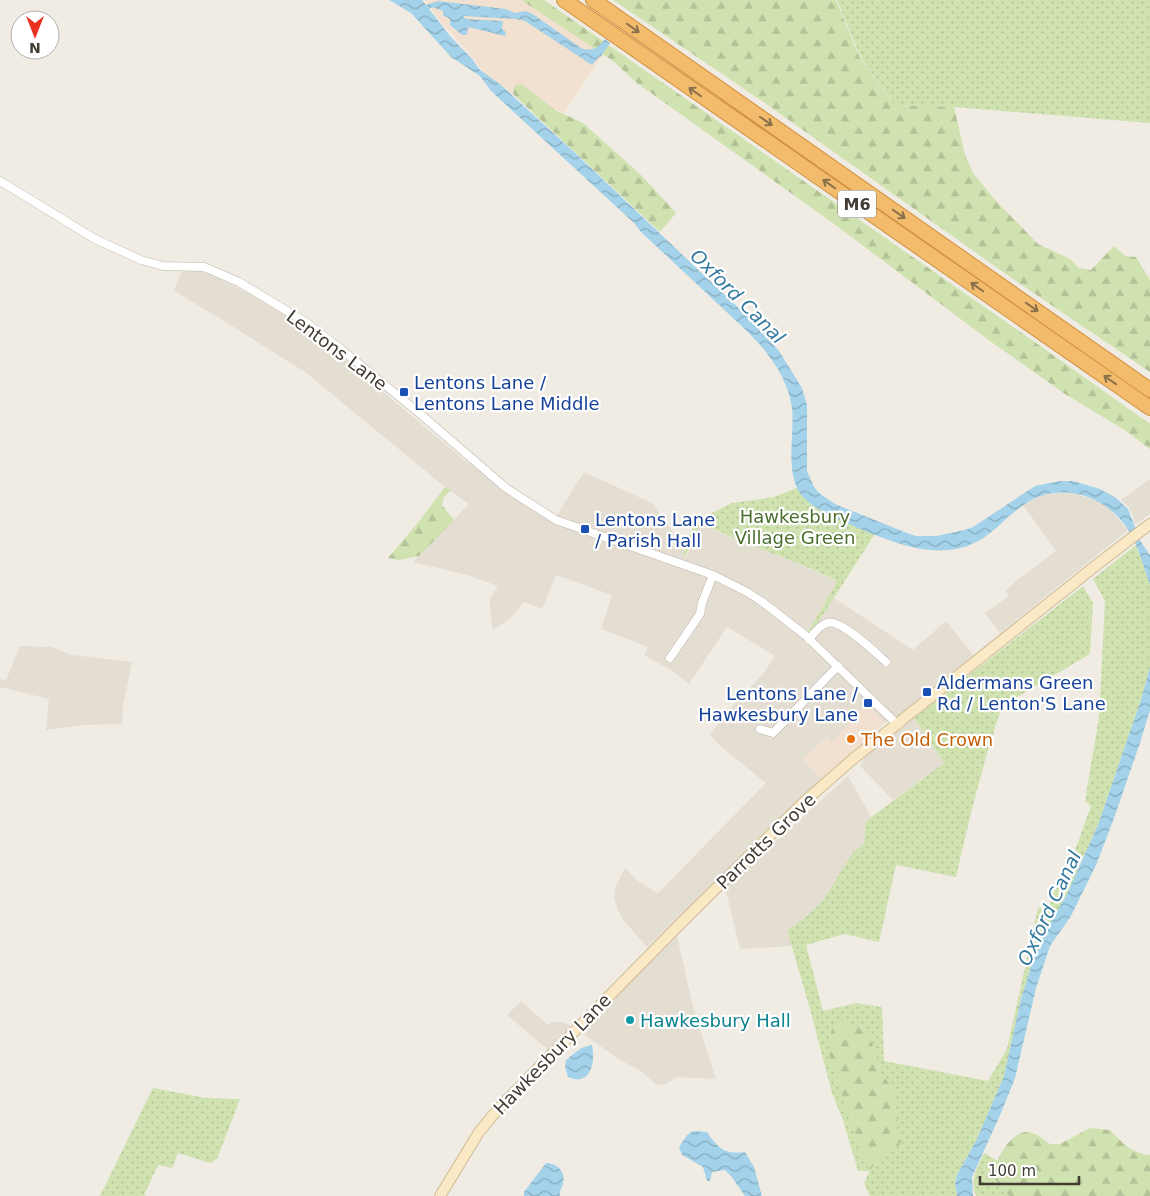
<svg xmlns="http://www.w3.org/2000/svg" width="1150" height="1196" font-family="'DejaVu Sans',sans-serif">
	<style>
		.residential { fill: #e4ddd2 }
		.commercial { fill: #f2e1d0 }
		.green { fill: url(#green-dots) }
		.forest { fill: url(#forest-firs) }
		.water { fill: url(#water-waves) }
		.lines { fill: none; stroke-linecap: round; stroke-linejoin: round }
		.street-casing { stroke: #beb5aa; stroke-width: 9 }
		.secondary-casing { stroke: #cdbb96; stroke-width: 12 }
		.highway-casing { stroke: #d18f3d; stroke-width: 16 }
		.street { stroke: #fff; stroke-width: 8 }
		.secondary { stroke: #fae9c4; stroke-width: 10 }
		.highway { stroke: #f3bc6c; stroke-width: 14 }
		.oneway { stroke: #896f4a }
		.transit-dot { fill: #1a4fb4; stroke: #fff; stroke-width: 2 }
		.food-dot { fill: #e8710a; stroke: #fff; stroke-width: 2 }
		.culture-dot { fill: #0f9aa8; stroke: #fff; stroke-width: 2 }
		.labels { text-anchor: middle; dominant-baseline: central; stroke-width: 4.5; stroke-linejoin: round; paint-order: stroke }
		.shield { fill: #fff; stroke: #7b7671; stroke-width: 1 }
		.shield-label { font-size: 16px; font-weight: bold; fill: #423c34 }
		.street-label { font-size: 18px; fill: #423c34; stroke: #fff }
		.transit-label { font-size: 18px; fill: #164399; stroke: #fff; text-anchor: start }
		.park-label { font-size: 18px; fill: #4a6f2c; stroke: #fff }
		.food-label { font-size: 18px; fill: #c56008; stroke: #fff; text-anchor: start }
		.culture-label { font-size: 18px; fill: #0d838f; stroke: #fff; text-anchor: start }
		.water-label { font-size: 19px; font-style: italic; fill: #34799e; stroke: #fff }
	</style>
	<defs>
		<pattern id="green-dots" width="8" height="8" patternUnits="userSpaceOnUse" patternTransform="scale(1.25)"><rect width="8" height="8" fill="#cfe2af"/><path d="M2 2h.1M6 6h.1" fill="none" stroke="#b3c397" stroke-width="1.8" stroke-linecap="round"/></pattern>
		<pattern id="forest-firs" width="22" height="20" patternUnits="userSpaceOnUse" patternTransform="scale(1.25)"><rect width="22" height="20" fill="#cfe2af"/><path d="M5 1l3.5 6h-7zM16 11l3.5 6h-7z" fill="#b3c397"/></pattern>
		<pattern id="water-waves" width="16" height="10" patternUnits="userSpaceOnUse" patternTransform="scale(1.25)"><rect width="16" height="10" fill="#a3d2ea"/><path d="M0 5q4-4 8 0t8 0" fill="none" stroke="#86acbe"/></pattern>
	</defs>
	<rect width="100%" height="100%" fill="#f0ece4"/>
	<path class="residential" d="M183 268 209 273 246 292 305 327 349 363 464 460 552 523 584 472 652 503 684 547 686 550 683 556 686 557 700 525 710 527 721 533 760 548 836 580 837 584 807 632H812L834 598 913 650 946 621 973 655 898 716 885 723 866 705 832 742 827 737 803 759 821 779 647 947 624 921 618 910 614 899 615 888 625 868 638 881 658 893 766 783 720 746 710 735 727 712 763 674 775 656 727 627 689 684 671 670 644 655 648 647 601 629 612 595 556 575 542 609 524 602 511 618 493 630 490 608V599L498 586 467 575 413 562 469 504 445 487 305 372 224 321 174 291Z
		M1150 479V514L1135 525 1133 516 1129 508 1121 500Z
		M1060 493 1075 494 1100 502 1109 508 1128 530 1000 633 985 613 1009 596 1005 591 1016 581 1056 551 1023 505 1042 495Z
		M20 646 51 647 72 655 132 662 123 706 122 724 85 725 46 730 49 699 0 687V679L6 680Z
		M914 718 944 763 893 800 860 766 865 757Z
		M848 776 871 817 866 821 864 844 823 901 799 923 787 930 792 946 740 949 725 887Z
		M677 936 693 1007 716 1079 677 1077 666 1084 657 1085 639 1070 620 1060 583 1034 632 979Z
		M521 1001 548 1025 553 1022H563L572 1027 548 1050 507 1015Z"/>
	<path class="commercial" d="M425 0H521L603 54 564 113 555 110 522 84 515 85 513 94 484 73 469 53 442 24Z
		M866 704 885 723 847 758 821 779 803 759 827 737 832 742Z"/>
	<path class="green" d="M837 0H1150V123L954 107 894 105 861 58Z
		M804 485 806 489 878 529 812 632 807 633 836 584V580C803 565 770 552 736 539 724 534 713 527 700 525L685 557 683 556 689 535 695 524 702 518 732 503 774 497Z
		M1136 545 1150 584V667L1141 700 1098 825 1066 896 1044 933 1033 960 1021 999 1004 1076 977 1139 957 1175 955 1183 957 1196H870L864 1183 870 1171H858L843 1120 832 1093 810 1009 787 930 799 923 823 901 853 852 864 844 866 821 944 763 914 718 1083 586 1093 603 1090 654 1002 706C983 762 969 819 956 877L896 865 879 942 844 934 806 945 823 1011 856 1003 882 1007 884 1061 988 1081 1007 1049 1038 908 1048 909 1063 867 1071 862 1091 806 1085 801 1099 717 1105 601 1093 579Z
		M153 1088 206 1098 240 1099 217 1159 210 1163 178 1153 172 1168 158 1165 144 1195 147 1196H100Z
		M984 1153 998 1161C993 1181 995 1182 1009 1196H976C969 1180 978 1167 984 1153Z"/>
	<path class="forest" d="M521 0H544L1029 338 1150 424V449L1126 431 1065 394 990 341 837 226 637 83 613 61Z
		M613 0H836L860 58 894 105 954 107 965 155 973 173 995 200 1038 244 1070 259 1079 268 1091 270 1114 246 1125 256 1136 257 1150 280V372L1013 279 762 101Z
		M522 84 555 110 583 123 642 176 676 213 660 232 513 94 515 85Z
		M445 487 451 490 444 497 442 505 454 520 419 556 399 560 388 558 417 524Z
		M841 1022H849L869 1034 882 1075 893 1088 896 1103 897 1127 902 1140 897 1148 888 1149 870 1170 863 1157 828 1051 832 1028Z
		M1090 1128 1110 1130C1122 1142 1132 1154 1150 1155V1196H1009C1003 1190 997 1185 995 1177 992 1163 1011 1132 1026 1132 1035 1131 1043 1139 1050 1144H1060Z"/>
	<path class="water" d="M389 0H422L426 5 438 1 506 9 515 13 526 11 534 15 581 48C592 52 598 48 605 39L610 43 601 56 599 57 592 65 525 21 516 19 464 16 463 17 467 19 503 21 502 29 506 32 505 36 468 27 467 35H462L450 25V19L443 15V11L432 7 429 9 450 36 473 60 479 69 501 85 574 152 745 314 779 351 802 388 807 405V471L814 487 819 493 835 504 907 533 916 536H936L965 530 973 527 1035 486 1060 481H1073L1100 489 1116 498 1128 509 1141 542 1150 555V584C1143 567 1139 547 1129 531 1108 496 1060 480 1025 504 999 521 990 542 956 549 928 554 901 545 875 535 856 527 819 513 805 499 783 478 795 435 792 408 790 393 784 379 776 366 761 342 737 322 717 303 692 280 667 256 642 233L634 223 491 91 480 76 451 57 411 13Z
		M1150 667V710L1140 743 1113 821 1096 865 1071 916 1050 946 1036 988 1015 1078 1001 1113 972 1177 973 1196H957L955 1183 957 1175 977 1139 1004 1076 1021 999 1033 960 1044 933 1066 896 1098 825 1141 700Z
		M592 1045C596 1063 590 1087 568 1077L565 1067 566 1060 581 1048Z
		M693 1131 707 1132C718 1148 724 1155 745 1152L754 1167 762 1196H745L731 1176 725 1170 712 1172 710 1181H707L703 1167 682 1155 679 1147 687 1135Z
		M546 1163C557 1163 566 1172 563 1183 562 1189 559 1190 560 1196H524V1192Z"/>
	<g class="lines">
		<defs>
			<path id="street" d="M0 181 95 239 141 260 163 266 204 267 239 282 307 323 342 350 418 412 506 488 556 520 713 575 747 592 761 601 805 635 898 725
				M809 640C813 634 820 625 827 623 840 618 876 653 886 662
				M670 658 700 614 702 603 713 575
				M760 729 773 733 838 666"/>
			<path id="secondary" d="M440 1196 479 1132 499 1108 680 924 804 802 853 759 1099 563 1150 524"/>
			<path id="highway" d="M564 0 1150 408
				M593 0 1150 390"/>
		</defs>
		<use href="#street" class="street-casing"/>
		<use href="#secondary" class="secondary-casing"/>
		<use href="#highway" class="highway-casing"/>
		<use href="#street" class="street"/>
		<use href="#secondary" class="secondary"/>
		<use href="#highway" class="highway"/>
	</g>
	<defs><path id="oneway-shaft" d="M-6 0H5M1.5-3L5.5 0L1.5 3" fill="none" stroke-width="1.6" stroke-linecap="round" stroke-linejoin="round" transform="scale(1.25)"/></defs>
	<g class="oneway">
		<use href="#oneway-shaft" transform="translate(633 28) rotate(35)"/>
		<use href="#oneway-shaft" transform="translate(695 92) rotate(-145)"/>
		<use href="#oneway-shaft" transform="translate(766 121) rotate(35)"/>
		<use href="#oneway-shaft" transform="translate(829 184) rotate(-145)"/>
		<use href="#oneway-shaft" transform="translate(899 214) rotate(35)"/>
		<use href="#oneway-shaft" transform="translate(977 287) rotate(-145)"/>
		<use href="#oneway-shaft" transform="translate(1032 307) rotate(35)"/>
		<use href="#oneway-shaft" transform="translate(1110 380) rotate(-145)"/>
	</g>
	<g class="transit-dot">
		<rect x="399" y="387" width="10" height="10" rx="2.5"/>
		<rect x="580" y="524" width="10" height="10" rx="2.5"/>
		<rect x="922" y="687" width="10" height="10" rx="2.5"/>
		<rect x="863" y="698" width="10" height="10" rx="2.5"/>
	</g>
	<circle class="food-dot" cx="851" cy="739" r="5"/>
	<circle class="culture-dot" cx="630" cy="1020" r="5"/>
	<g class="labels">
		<rect class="shield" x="838" y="190.5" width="38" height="27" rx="4"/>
		<g class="shield-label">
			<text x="857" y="204">M6</text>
		</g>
		<g class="street-label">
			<text transform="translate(337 350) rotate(37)">Lentons Lane</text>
			<text transform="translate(766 841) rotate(-44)">Parrotts Grove</text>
			<text transform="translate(552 1054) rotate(-46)">Hawkesbury Lane</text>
		</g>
		<g class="transit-label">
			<text x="414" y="382">Lentons Lane /<tspan x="414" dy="21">Lentons Lane Middle</tspan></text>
			<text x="595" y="519">Lentons Lane<tspan x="595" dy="21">/ Parish Hall</tspan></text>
			<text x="937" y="682">Aldermans Green<tspan x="937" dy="21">Rd / Lenton'S Lane</tspan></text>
			<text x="858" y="693" text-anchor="end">Lentons Lane /<tspan x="858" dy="21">Hawkesbury Lane</tspan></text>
		</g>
		<g class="park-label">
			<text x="795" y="516">Hawkesbury<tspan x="795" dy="21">Village Green</tspan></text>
		</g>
		<g class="food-label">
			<text x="861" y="739">The Old Crown</text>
		</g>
		<g class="culture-label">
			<text x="640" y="1020">Hawkesbury Hall</text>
		</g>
		<g class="water-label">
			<text transform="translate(738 296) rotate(45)">Oxford Canal</text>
			<text transform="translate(1049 908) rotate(-65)">Oxford Canal</text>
		</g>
	</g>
	<g transform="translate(35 35) rotate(180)"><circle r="24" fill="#ffffff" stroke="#b3b1ae"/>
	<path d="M0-4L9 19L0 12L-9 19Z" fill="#ea3021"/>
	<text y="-8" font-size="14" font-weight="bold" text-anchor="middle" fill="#423c34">N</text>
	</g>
	<path d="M980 1176v8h99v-8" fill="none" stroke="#423c34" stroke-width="2.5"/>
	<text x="988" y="1176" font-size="15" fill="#423c34" stroke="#ffffff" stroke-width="4" paint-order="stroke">100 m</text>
</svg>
